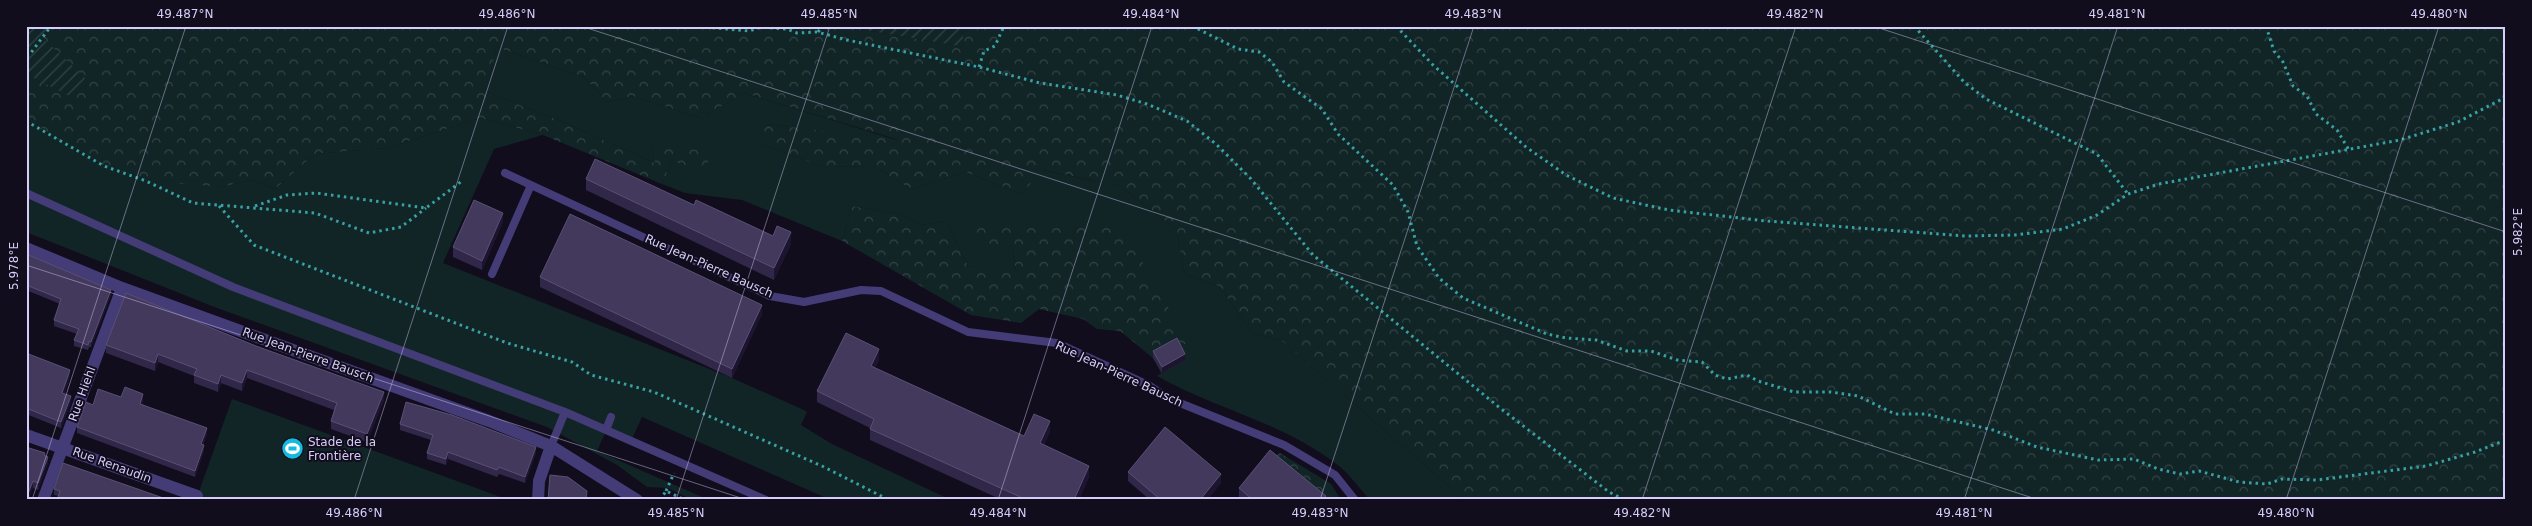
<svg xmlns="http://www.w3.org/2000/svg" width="2532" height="526" font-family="'DejaVu Sans',sans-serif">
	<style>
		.grass { fill: #112526 }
		.forest { fill: url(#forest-crowns) }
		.garden { fill: url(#garden-furrows) }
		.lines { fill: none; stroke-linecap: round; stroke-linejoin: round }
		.path { stroke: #38a1a4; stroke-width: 3; stroke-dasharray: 2.5 4; stroke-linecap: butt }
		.lane { stroke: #443c77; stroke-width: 8 }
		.street { stroke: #443c77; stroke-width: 12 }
		.wall { fill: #312749 }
		.shaded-wall { fill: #1d152f }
		.building { fill: #43395c; stroke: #5a5075 }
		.ticks { fill: none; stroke: #d6cdfa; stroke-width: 1; stroke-opacity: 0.45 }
		.labels { text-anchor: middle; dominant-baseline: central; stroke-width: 4; stroke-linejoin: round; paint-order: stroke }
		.street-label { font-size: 12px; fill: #d6cdfa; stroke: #110d1c }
		.poi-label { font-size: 12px; fill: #d6cdfa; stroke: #110d1c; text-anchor: start }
		.neatline { fill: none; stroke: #d6cdfa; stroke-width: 2 }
		.ticks-label { font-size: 12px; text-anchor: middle; fill: #d6cdfa }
	</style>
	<defs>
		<pattern id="forest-crowns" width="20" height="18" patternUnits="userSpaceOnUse" patternTransform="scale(1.25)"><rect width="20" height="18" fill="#112526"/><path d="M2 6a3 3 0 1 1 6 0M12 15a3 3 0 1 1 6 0" fill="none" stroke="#334346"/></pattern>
		<pattern id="garden-furrows" width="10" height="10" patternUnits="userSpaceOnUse" patternTransform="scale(1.25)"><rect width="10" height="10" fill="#112526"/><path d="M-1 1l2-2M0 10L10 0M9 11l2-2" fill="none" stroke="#334346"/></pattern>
	</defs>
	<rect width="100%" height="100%" fill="#110d1c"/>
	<path class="grass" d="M496 47 584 77 607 102 633 96 701 118 744 93 903 142 766 124 761 144 820 166 875 167 911 189 966 172 1021 194 1042 170 1120 186 1176 229 1185 274 1219 286 1252 333 1281 340 1465 500H1370C1360 489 1350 475 1339 466 1283 422 1217 410 1157 376L1161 373 1153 358 1177 344H1189L1012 248 1016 271 968 266 946 221 921 225 898 214 852 206 842 241 742 200 685 193 662 184 672 161 651 145 655 163 561 121 487 92Z
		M480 118 543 135 494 149 443 263 732 378 804 410 807 412 801 425 832 444 951 500H831L642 417 631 441 606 431 597 451 709 500H692L668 488 647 487 617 465 547 427 217 308 26 232V121L104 166 222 187 251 180 275 189 315 154 387 148Z
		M232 399 509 500H196Z"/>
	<path class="forest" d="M51 26H842L964 47 962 26H2506V500H1465L1281 340 1252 333 1219 286 1185 274 1176 229 1120 186 1043 170 1021 194 966 172 911 189 875 167 820 166 761 144 765 124 899 140 744 93 701 118 633 96 607 102 584 77 496 47 487 92 561 121 655 163 651 145 698 150 709 159 705 172 672 161 662 184 543 135 480 118 387 148 315 154 275 189 251 180 222 187 146 181 104 166 26 121V74L75 98 84 78 42 37Z
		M852 206 898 214 921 225 946 221 968 266 1016 270 1012 248 983 243 976 230 987 221 1123 228 1189 344H1177L1153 358 1120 331 1097 329 1083 319 1039 309 1021 323 971 315 842 241Z
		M1280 453 1331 484 1341 500H1319L1270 459Z"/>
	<path class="garden" d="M26 26H51L42 37 85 78 75 99 26 74Z
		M842 26H962L964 47Z"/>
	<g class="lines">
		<path class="path" d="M693 26 749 31 761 27 787 29 797 33 817 32 847 40 979 67 1040 83 1117 95 1147 104 1187 121 1216 144 1251 179 1313 255 1500 408 1609 492 1625 500
			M1192 26 1238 49 1259 52 1272 62 1284 82 1322 109 1338 134 1393 185 1408 212 1417 246 1439 278 1463 298 1547 334 1566 338 1596 340 1627 351H1651L1677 360 1702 362 1715 375 1727 379 1747 375 1758 381 1794 392H1831L1858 396 1895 414H1925L1993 430 2037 447 2098 460 2134 459 2158 469 2180 474 2199 471 2239 482 2267 484 2282 479 2317 480 2426 466 2475 452 2506 440
			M1396 26 1433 65 1526 147 1566 175 1613 198 1669 210 1766 221 1965 236 2015 235 2063 229 2097 215 2128 194 2159 184 2400 140 2458 122 2506 97
			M1914 26 1964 82 1986 99 2097 154 2128 194
			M2266 26 2274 51 2283 62 2293 86 2307 96 2316 114 2337 130 2349 150
			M818 32 823 26
			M26 55 30 54 51 26
			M979 67 984 51 995 46 1004 26
			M26 121 104 166 146 181 193 203 315 213 369 233 401 227 426 208
			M219 206 254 245 507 343 572 362 591 375 654 392 822 466 889 500
			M255 206 287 195 316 193 426 208 462 181
			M666 491 674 473
			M660 500 666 491 685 500"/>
		<path class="lane" d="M505 173 770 296 804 302 861 290 881 291 968 332 1057 343 1150 386 1170 399 1284 445 1335 475 1355 500
			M26 193 233 287 565 412 766 500
			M492 274 531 185
			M606 430 611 417
			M551 446 565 412"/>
		<path class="street" d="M26 248 122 288 489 421 551 446 637 500
			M26 435 197 496
			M43 500 122 288
			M538 500 539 481 551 446"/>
	</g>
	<path class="wall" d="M586 179 694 205 791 244 774 280 586 190Z
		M503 222 482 270 453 257V247Z
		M26 254 111 295 91 347H89L88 350 74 346V340L77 334 54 326V320L60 304 26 290Z
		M540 277 762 314 732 378 540 287Z
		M126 293 384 400 367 442 331 429V421L334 410 247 378 242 391 221 383 218 392 194 383V376L158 362 155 371 106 353V345Z
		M1153 351 1185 360 1162 373 1153 358Z
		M26 353 70 376 64 394 71 402 61 428 26 414Z
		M879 360 875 368 1024 436 1050 432 1044 445 1089 477 1079 500H1002L870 440V428L817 402V391Z
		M143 400 142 404 207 434 203 445 204 451 195 477 77 433V427L93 405Z
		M400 424 536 453 525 483 499 474 497 477 448 459 446 465 427 459V453L431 440 400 430Z
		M26 447 45 456 48 463 38 490 33 488Z
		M1128 472 1221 483 1207 500H1150L1128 481Z
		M1239 488 1326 500H1242L1239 497Z
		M54 489 169 500 58 496 54 495Z"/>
	<path class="shaded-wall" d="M503 213V222L482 270V261Z
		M791 232V244L774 280V268Z
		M111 290V295L91 347V342Z
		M762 305V314L732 378V369Z
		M879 349V360L871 377V366Z
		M158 354V362L155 371V363Z
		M1185 354V360L1162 373V367Z
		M70 370V376L62 400V393Z
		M247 370V378L242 391V383Z
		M221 375V383L218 392V384Z
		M384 392V400L367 442V434Z
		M143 394V400L140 410V404Z
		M71 396V402L61 428V422Z
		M1050 421V432L1040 454V443Z
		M207 428V434L201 450V444Z
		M204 445V451L195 477V471Z
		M536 447V453L525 483V477Z
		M448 452V459L446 465V459Z
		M48 457V463L38 490V483Z
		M1089 466V477L1079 500H1074Z
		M1221 474V483L1207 500H1200Z
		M33 481V488L28 500H26Z"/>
	<path class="building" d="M595 159 694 205 696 200 773 236 777 226 791 232 774 268 586 179Z
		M474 200 503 213 482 261 453 247Z
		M570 214 762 305 732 369 540 277Z
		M26 254 111 290 91 342 89 341 88 345 74 340 79 329 54 320 61 299 26 285Z
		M126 293 256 346 384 392 367 434 331 421 337 403 247 370 242 383 221 375 218 384 194 375 197 369 158 354 155 363 106 345Z
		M846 333 879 349 871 366 1024 436 1034 414 1050 421 1040 443 1089 466 1074 500H1027L870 429 874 419 817 391Z
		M1177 338 1185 354 1162 367 1153 351Z
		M26 353 70 370 62 393 71 396 61 422 26 408Z
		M125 387 143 394 140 404 207 428 201 444 204 445 195 471 77 427 86 402 93 405 98 389 121 397Z
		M406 402 452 415 536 447 525 477 499 467 497 470 448 452 446 459 427 453 433 435 400 424Z
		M1165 427 1221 474 1200 500H1161L1128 472Z
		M26 447 45 453 44 455 48 457 38 483 33 481 26 499Z
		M1270 450 1326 496 1323 500H1253L1239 488Z
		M63 463 169 500H57L60 491 54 489Z
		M550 475 568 477 587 491 586 500H548Z"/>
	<path class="ticks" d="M581 26 2039 500M1873 26 2506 232M26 265 747 500M32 500 186 26M354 500 508 26M676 500 830 26M998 500 1152 26M1320 500 1474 26M1642 500 1796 26M1964 500 2118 26M2286 500 2439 26"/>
	<defs>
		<symbol id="stadium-disc" viewBox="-11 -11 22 22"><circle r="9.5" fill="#14badf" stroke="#110d1c"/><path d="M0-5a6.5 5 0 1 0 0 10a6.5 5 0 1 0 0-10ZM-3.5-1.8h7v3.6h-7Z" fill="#fff"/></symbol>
	</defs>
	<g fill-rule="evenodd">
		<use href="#stadium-disc" x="280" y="436" width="25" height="25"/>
	</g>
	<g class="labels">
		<g class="street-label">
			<text transform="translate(709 266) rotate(24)">Rue Jean-Pierre Bausch</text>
			<text transform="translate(308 355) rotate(20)">Rue Jean-Pierre Bausch</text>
			<text transform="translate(1119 374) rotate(25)">Rue Jean-Pierre Bausch</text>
			<text transform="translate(82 394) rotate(-70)">Rue Hiehl</text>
			<text transform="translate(112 465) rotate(20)">Rue Renaudin</text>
		</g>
		<g class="poi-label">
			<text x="308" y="442">Stade de la<tspan x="308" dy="14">Frontière</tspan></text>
		</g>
	</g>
	<rect width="2532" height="526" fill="none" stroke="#110d1c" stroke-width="55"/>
	<rect x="28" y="28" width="2476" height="470" class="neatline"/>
	<g class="ticks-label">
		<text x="185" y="18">49.487°N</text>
		<text x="507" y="18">49.486°N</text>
		<text x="829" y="18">49.485°N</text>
		<text x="1151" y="18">49.484°N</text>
		<text x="1473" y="18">49.483°N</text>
		<text x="1795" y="18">49.482°N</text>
		<text x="2117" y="18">49.481°N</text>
		<text x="2439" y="18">49.480°N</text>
		<text transform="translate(2518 232) rotate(-90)" y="4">5.982°E</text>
		<text transform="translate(14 266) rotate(-90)" y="4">5.978°E</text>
		<text x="354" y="517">49.486°N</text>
		<text x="676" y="517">49.485°N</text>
		<text x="998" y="517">49.484°N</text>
		<text x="1320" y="517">49.483°N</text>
		<text x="1642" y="517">49.482°N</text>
		<text x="1964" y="517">49.481°N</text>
		<text x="2286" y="517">49.480°N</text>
	</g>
</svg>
